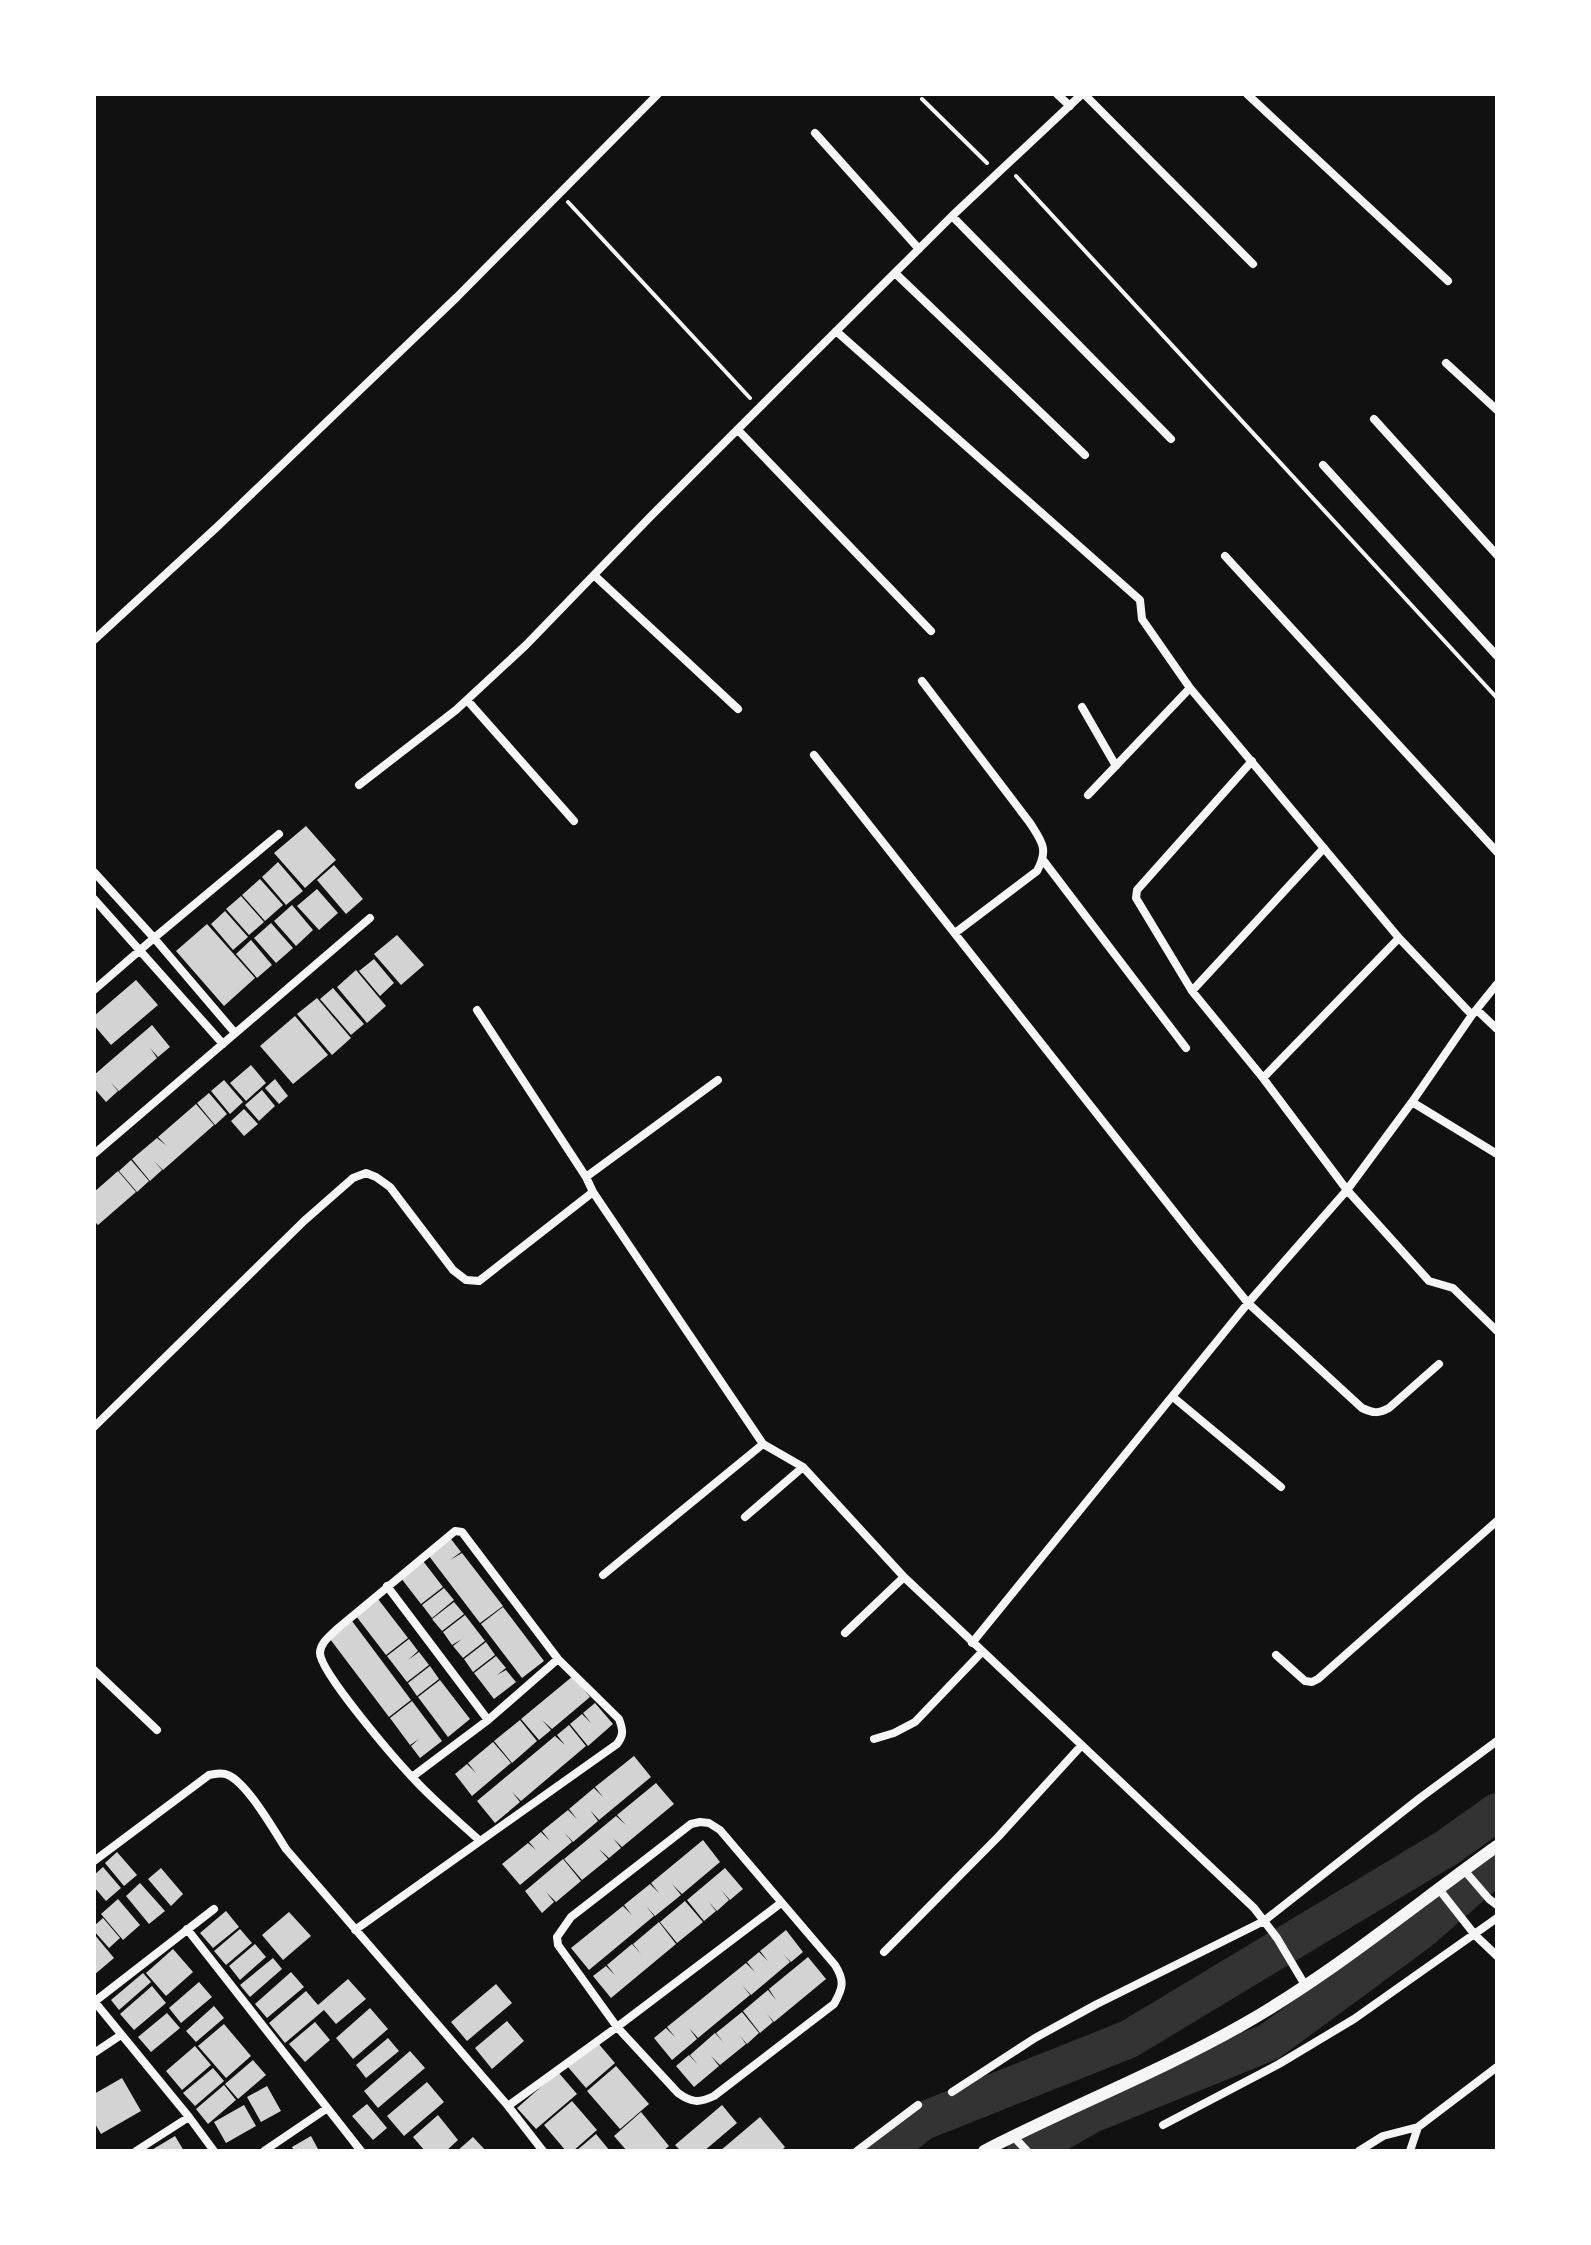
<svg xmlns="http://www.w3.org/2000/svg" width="1591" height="2245" font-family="Helvetica,sans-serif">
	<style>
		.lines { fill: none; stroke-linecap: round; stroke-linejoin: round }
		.river { stroke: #333; stroke-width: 38 }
		.building { fill: #d3d3d3 }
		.path { stroke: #f5f5f5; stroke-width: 4 }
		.minor { stroke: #f5f5f5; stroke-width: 8 }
		.tertiary { stroke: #f5f5f5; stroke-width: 12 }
	</style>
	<rect width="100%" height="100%" fill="#111"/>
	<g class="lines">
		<path class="river" d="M884 2151 923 2121 1129 2039 1448 1847 1497 1812
			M1026 2151 1092 2114 1269 2042 1420 1931 1497 1864"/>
	</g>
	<path class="building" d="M306 826 336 860 305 888 274 853Z
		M278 862 303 891 286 905 262 877Z
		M334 865 363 899 346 914 317 880Z
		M260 879 283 905 265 921 242 895Z
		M317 889 338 913 319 930 297 906Z
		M241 896 264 922 249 935 226 909Z
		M292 905 313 930 296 946 274 921Z
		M225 911 248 937 233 950 211 924Z
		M271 923 293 948 276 963 254 938Z
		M207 924 255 978 224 1006 176 951Z
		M397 935 424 965 401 985 374 954Z
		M251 940 272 965 257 978 236 954Z
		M374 959 394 983 380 996 359 971Z
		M356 970 386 1006 367 1023 337 987Z
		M136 980 158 1005 111 1045 94 1025V1016Z
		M333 988 364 1024 351 1035 320 999Z
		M317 998 351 1038 332 1055 297 1014Z
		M295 1016 328 1055 293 1084 260 1046Z
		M152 1025 170 1047 158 1057 150 1048 157 1058 119 1091 110 1082 118 1091 106 1102 94 1088V1075Z
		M251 1065 266 1083 246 1101 230 1083Z
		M275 1079 288 1096 279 1104 265 1088Z
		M224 1080 243 1102 230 1114 211 1091Z
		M262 1090 275 1106 259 1121 245 1105Z
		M209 1093 227 1114 215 1125 197 1103Z
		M196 1104 214 1125 163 1170 154 1161 162 1170 150 1181 132 1159 157 1138 167 1146 158 1137Z
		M244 1109 258 1124 244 1136 231 1121Z
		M131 1160 149 1181 137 1192 119 1171Z
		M118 1171 136 1192 98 1225 94 1221V1192Z
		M451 1539 461 1552 450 1560 462 1553 503 1606 480 1623 429 1556Z
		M423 1561 443 1587 421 1604 401 1578Z
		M444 1588 454 1600 432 1618 422 1605Z
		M378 1599 408 1638 386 1655 356 1616Z
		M454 1602 464 1614 442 1631 432 1619Z
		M503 1607 544 1661 522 1678 481 1624Z
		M465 1615 485 1641 463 1658 453 1646 462 1639 452 1645 443 1632Z
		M352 1621 411 1700 389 1717 330 1639Z
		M409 1639 418 1651 408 1660 419 1652 429 1665 407 1682 387 1656Z
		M486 1642 495 1655 473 1672 464 1659Z
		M496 1656 506 1668 497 1675 506 1670 516 1682 494 1699 474 1673Z
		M430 1666 439 1679 417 1696 408 1683Z
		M573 1676 590 1697 552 1729 542 1720 551 1730 539 1740 521 1719Z
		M440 1680 470 1719 448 1737 418 1697Z
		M412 1701 442 1741 420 1758 411 1746 419 1739 410 1745 390 1718Z
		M595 1703 613 1724 588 1746 570 1724 582 1714 591 1723 583 1713Z
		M520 1720 537 1741 512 1763 494 1741Z
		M569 1725 586 1746 521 1801 512 1792 520 1802 495 1823 477 1801 555 1736 565 1745 557 1735Z
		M493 1742 511 1763 472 1796 455 1774 467 1764 476 1773 468 1763Z
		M634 1756 651 1777 599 1820 590 1810 598 1821 573 1842 564 1832 572 1842 520 1885 502 1864 528 1843 536 1850 529 1842 541 1832 550 1841 542 1831 568 1810 577 1819 569 1809 594 1788 603 1797 595 1787Z
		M656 1783 674 1804 622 1847 613 1838 621 1848 609 1858 599 1849 608 1859 582 1880 564 1859 616 1816 626 1825 617 1815Z
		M703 1840 720 1862 682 1894 672 1884 681 1895 655 1916 646 1906 654 1916 589 1970 571 1948 623 1906 632 1915 624 1905 650 1884 659 1893 651 1883Z
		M117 1852 137 1875 124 1886 105 1863Z
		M563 1859 581 1881 556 1902 546 1892 554 1902 542 1913 525 1891Z
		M103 1867 121 1888 106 1901 94 1887V1875Z
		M161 1868 183 1894 171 1906 148 1879Z
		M725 1868 743 1889 730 1900 721 1890 729 1900 717 1911 708 1901 716 1911 704 1921 687 1900Z
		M140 1883 165 1911 149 1924 126 1896Z
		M118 1899 140 1925 123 1940 101 1914Z
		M685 1901 703 1922 677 1943 660 1922Z
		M226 1911 239 1927 213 1948 200 1933Z
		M289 1912 311 1936 283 1960 262 1935Z
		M103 1918 120 1938 109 1948 94 1931V1926Z
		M659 1922 676 1944 611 1998 593 1976 606 1966 615 1975 607 1965 632 1944 641 1954 633 1944Z
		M240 1929 252 1943 226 1965 214 1951Z
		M786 1930 803 1952 791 1962 784 1955 790 1962 751 1995 742 1985 750 1995 698 2038 689 2028 697 2039 672 2060 654 2038 666 2028 675 2037 667 2027 746 1963 755 1972 747 1962 759 1952 768 1961 760 1951Z
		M94 1934 114 1958 94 1975Z
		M255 1944 266 1957 240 1980 229 1966Z
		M173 1949 193 1972 166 1996 146 1973Z
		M808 1957 826 1979 774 2022 767 2014 773 2022 760 2033 743 2011 768 1990 776 2000 769 1989Z
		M273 1958 282 1969 250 1997 240 1985Z
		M291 1972 304 1987 267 2018 255 2004Z
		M143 1973 151 1982 119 2010 111 2000Z
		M348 1979 366 1999 336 2024 324 2010 285 2043 269 2023 306 1991 318 2005Z
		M199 1982 212 1997 181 2023 169 2008Z
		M496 1984 512 2003 467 2041 451 2022Z
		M152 1986 166 2003 134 2030 120 2014Z
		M214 2006 224 2018 196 2042 186 2031Z
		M370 2008 388 2029 353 2059 336 2038Z
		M742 2012 759 2033 747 2044 740 2036 746 2044 720 2065 711 2056 719 2066 694 2087 676 2066 689 2055 698 2065 690 2055 715 2033 724 2043 716 2033Z
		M167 2013 180 2028 151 2052 138 2037Z
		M507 2021 524 2041 492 2069 475 2048Z
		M315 2022 330 2040 305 2062 289 2044Z
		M224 2024 251 2056 226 2078 198 2046Z
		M388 2038 399 2051 366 2078 356 2065Z
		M597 2042 615 2063 586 2088 568 2067Z
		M195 2046 211 2065 182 2090 166 2071Z
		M410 2051 425 2068 378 2108 364 2091Z
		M253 2060 266 2075 238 2099 225 2084Z
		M616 2066 649 2104 620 2129 587 2091Z
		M213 2068 224 2081 195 2106 183 2093Z
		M558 2072 577 2094 536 2129 517 2108Z
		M122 2078 141 2111 101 2134 94 2122V2094Z
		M427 2082 444 2102 404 2136 387 2116Z
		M224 2085 236 2100 208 2124 196 2109Z
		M267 2086 281 2111 261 2122 247 2097Z
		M572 2101 597 2130 573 2151H566L544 2125Z
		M367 2104 387 2128 373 2140 352 2116Z
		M244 2105 256 2126 226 2143 214 2122Z
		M722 2105 737 2123 704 2151H681L675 2145Z
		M641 2112 669 2146 663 2151H627L614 2136Z
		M438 2115 458 2140 446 2151H425L413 2137Z
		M760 2117 785 2147 781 2151H720Z
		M596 2134 610 2151H576Z
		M175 2136 184 2151H150Z
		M311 2136 319 2151H294L292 2147Z
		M473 2137 485 2150 483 2151H457Z"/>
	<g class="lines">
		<path class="path" d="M922 99 987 163
			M1016 176 1497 698
			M568 202 750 398"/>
		<path class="minor" d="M1057 94 1070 106
			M1084 94 1253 264
			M1247 94 1448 281
			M815 133 919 249
			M952 216 1171 439
			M895 273 1085 455
			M836 331 1140 600 1142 619 1190 688 1399 938 1472 1015
			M1446 363 1497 410
			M1374 419 1497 555
			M738 430 931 631
			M1323 465 1497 656
			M1225 556 1497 852
			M595 576 738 709
			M94 640 217 527 457 297 658 94
			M922 681 1030 823C1042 842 1049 849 1037 871L955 933
			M467 700 574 821
			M1082 707 1116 766
			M814 755 1198 1242 1248 1303 1362 1408C1373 1413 1378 1414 1389 1408L1439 1364
			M1252 761 1137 890 1136 898 1192 991 1263 1078 1347 1190 1429 1281 1453 1288 1497 1331
			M359 785 456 710 526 645 651 516 801 366 952 216 1082 94
			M1088 795 1190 688
			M1043 860 1186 1048
			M94 872 154 938 235 1033
			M94 899 223 1044
			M94 990 154 938 279 834
			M1192 991 1324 848
			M477 1010 586 1177 593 1192 763 1444 803 1467 904 1577 1254 1908 1277 1938 1305 1985
			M1477 1010 1497 1029
			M1263 1078 1399 938
			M1412 1102 1497 1154
			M94 1154 370 918
			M586 1177 718 1080
			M1173 1397 1281 1487
			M94 1427 304 1221 353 1178 366 1173 376 1177 390 1187 453 1270 466 1280 479 1281 593 1192
			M745 1517 803 1467
			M603 1575 763 1444
			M387 1586 488 1720
			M845 1633 904 1577
			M972 1643 1248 1303 1347 1190 1412 1102 1472 1015 1497 984
			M1276 1655 1305 1681 1312 1682 1318 1679 1497 1521
			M94 1670 157 1730
			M874 1739 894 1733 915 1722 982 1652
			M412 1777 488 1720 558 1659
			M700 1822 709 1823 720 1830 835 1965C845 1981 843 1988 834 2004L714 2096C699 2103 692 2103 678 2093L617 2027 558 1945 557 1937 571 1917 691 1824Z
			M94 1861 209 1775C215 1774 222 1772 228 1775 247 1783 274 1830 286 1849L508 2106 543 2151
			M1464 1870 1489 1899 1497 1905
			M1438 1888 1475 1935 1497 1956
			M187 1929 361 2151
			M355 1930 617 1744C624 1735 623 1730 619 1719L558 1659 462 1532 455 1531 337 1629C330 1636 320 1643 320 1653 320 1672 395 1759 412 1777 433 1800 457 1820 480 1841
			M884 1952 998 1837 1081 1746
			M94 2001 189 2117 214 2151
			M94 2002 214 1909
			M94 2053 121 2035
			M952 2092 1035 2038 1097 2004 1264 1921 1420 1798 1497 1741
			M508 2106 617 2027 781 1903
			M1163 2125 1279 2064 1354 2019 1497 1918
			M1013 2136 1027 2151
			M136 2151 189 2117
			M264 2151 326 2109
			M857 2151 918 2105
			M1359 2151 1383 2136 1418 2127 1497 2067
			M1410 2151 1418 2127"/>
		<path class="tertiary" d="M984 2151C1069 2107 1159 2072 1242 2025 1332 1974 1413 1906 1497 1846"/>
	</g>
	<rect width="1591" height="2245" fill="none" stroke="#ffffff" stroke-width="192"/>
</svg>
